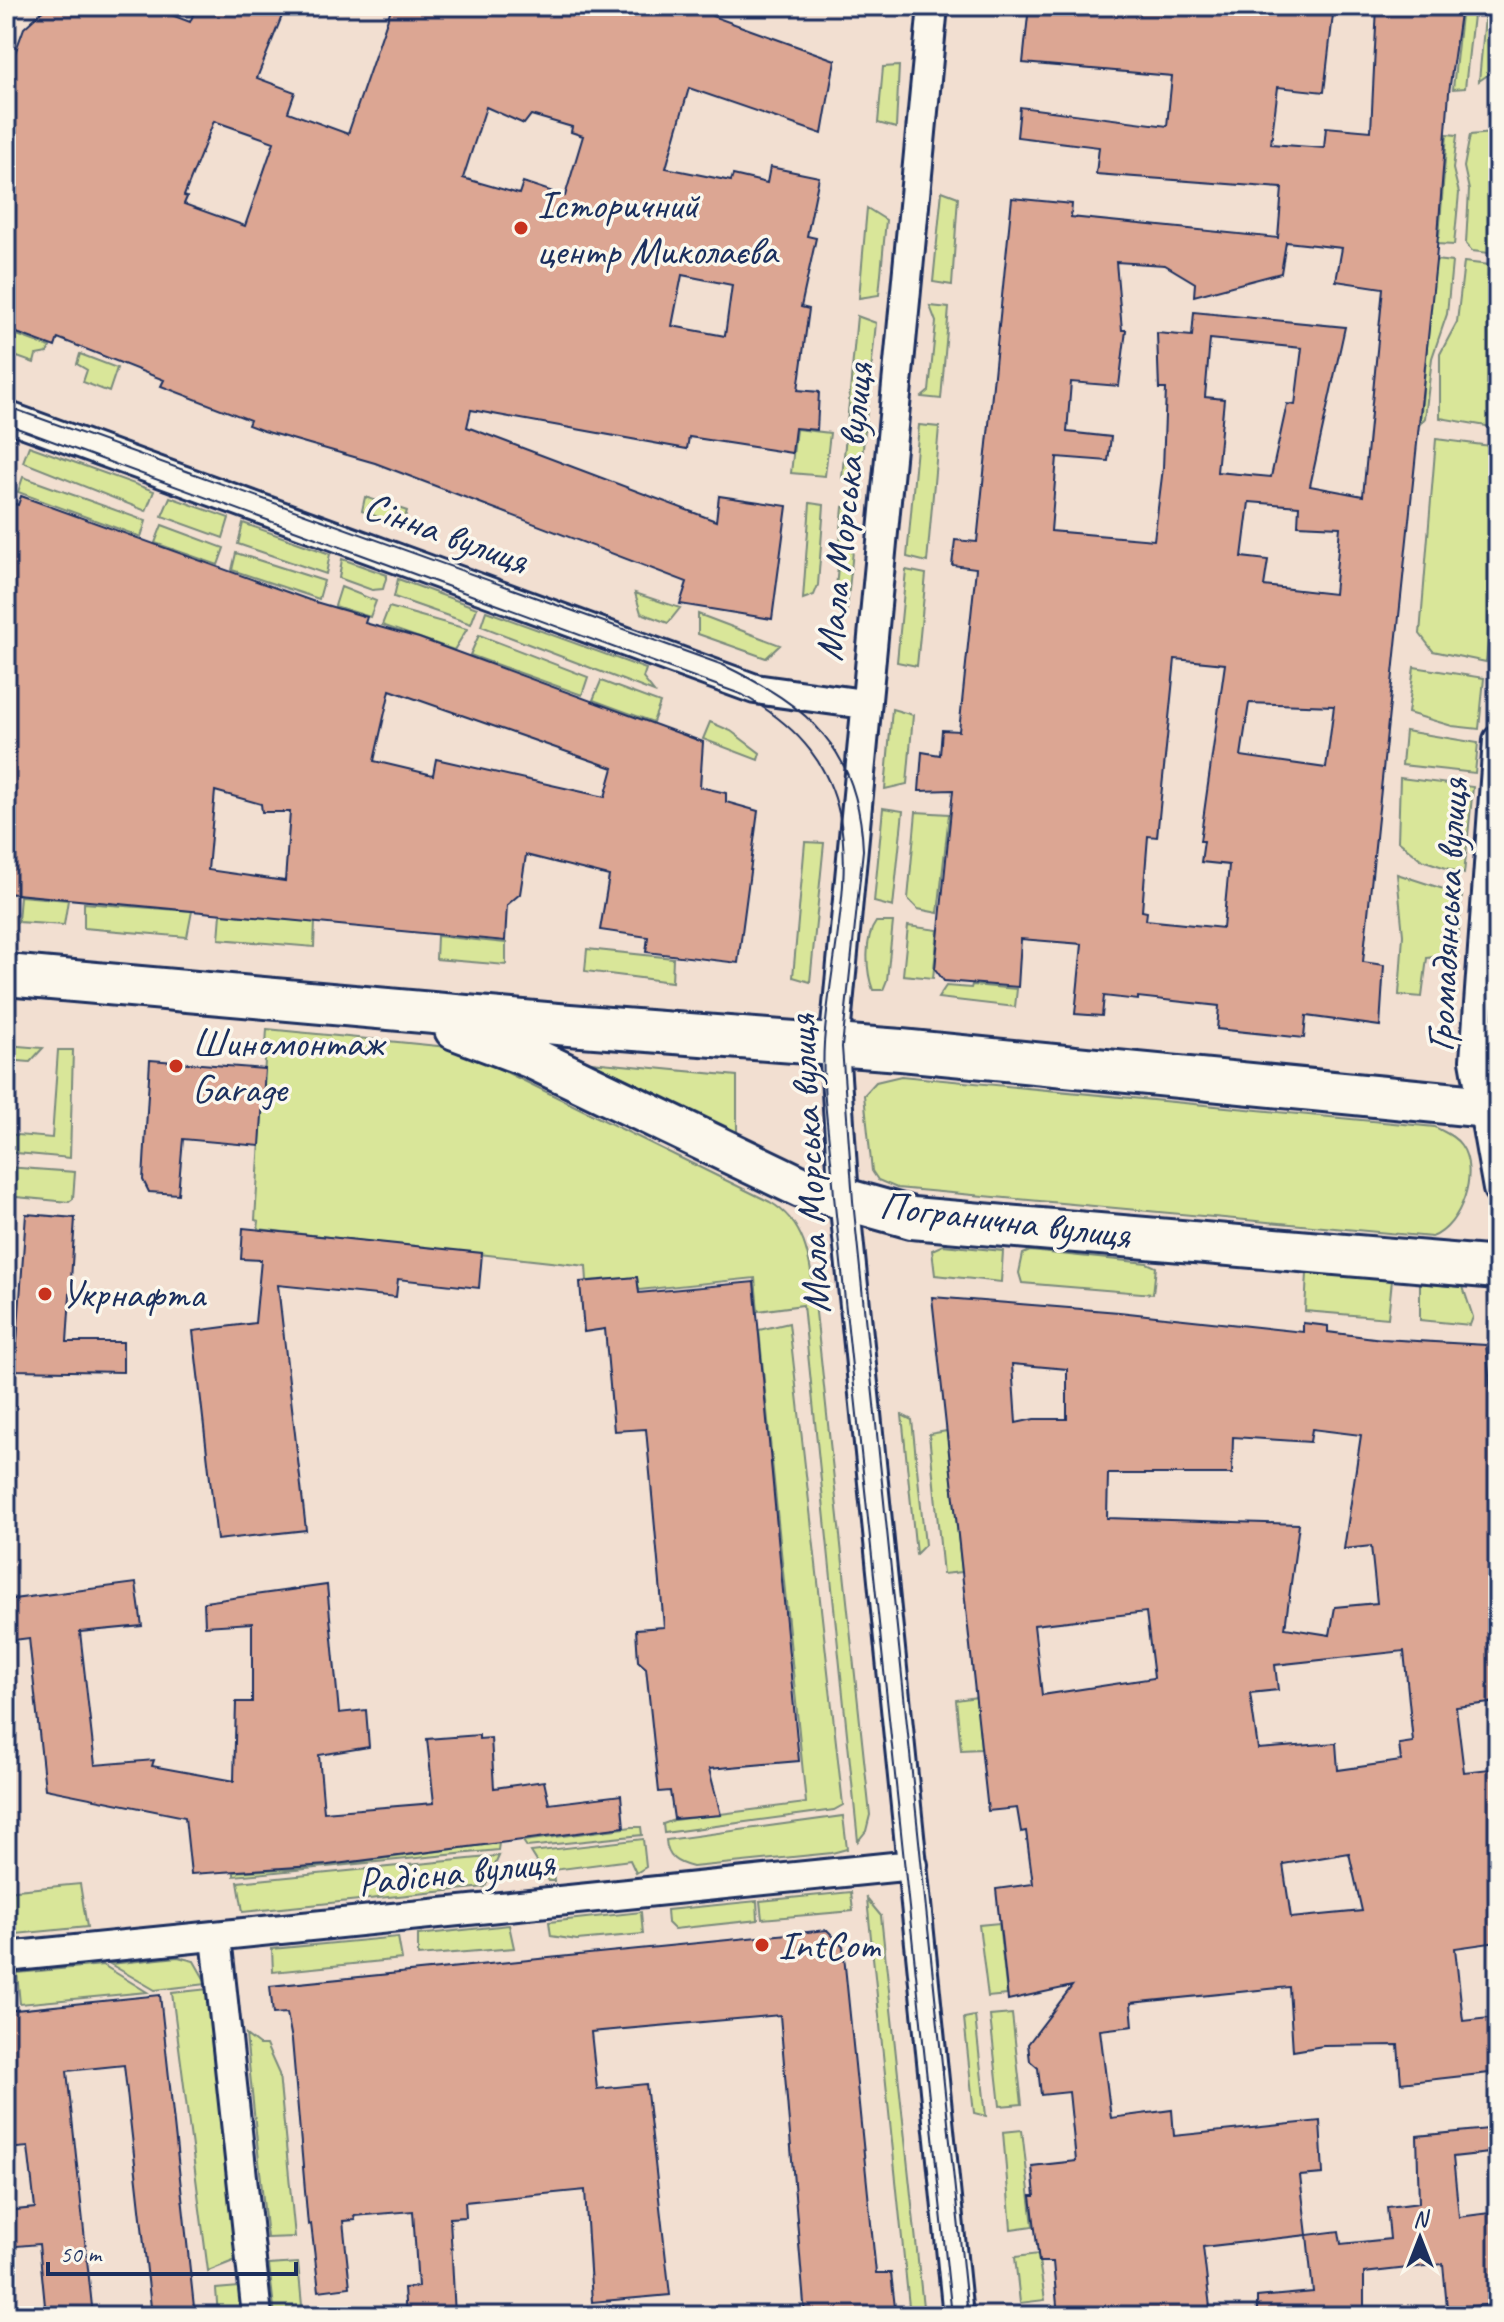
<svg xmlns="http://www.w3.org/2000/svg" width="1504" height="2322" font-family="Caveat,sans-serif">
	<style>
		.green { fill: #d9e699; stroke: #7a8a7c; stroke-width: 2 }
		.building { fill: #dca693; stroke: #1b2f5e; stroke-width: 2; fill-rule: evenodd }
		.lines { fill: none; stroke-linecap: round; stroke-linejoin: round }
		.street-casing { stroke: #1b2f5e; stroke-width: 34 }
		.secondary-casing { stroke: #1b2f5e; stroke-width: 46 }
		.street { stroke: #fbf7ec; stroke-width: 28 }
		.secondary { stroke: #fbf7ec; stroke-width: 40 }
		.tram { stroke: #1b2f5e; stroke-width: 2 }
		.poi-dot { fill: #c8321e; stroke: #fbf7ec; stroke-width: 3 }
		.labels { text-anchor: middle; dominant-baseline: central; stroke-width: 7; stroke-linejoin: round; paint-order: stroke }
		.poi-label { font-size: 40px; fill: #1b2f5e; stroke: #fbf7ec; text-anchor: start }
		.street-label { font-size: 40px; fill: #1b2f5e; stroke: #fbf7ec }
	</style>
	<rect width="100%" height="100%" fill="#f2dfd1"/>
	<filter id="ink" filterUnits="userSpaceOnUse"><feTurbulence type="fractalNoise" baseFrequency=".0125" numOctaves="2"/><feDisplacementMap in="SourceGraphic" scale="16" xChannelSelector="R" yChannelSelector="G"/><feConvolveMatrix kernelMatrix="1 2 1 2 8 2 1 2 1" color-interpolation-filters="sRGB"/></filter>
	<g filter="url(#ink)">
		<path class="green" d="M1462 6H1474L1465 88 1453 89Z
			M1486 6H1498V68L1479 81Z
			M899 66 896 128 878 123 883 67Z
			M1498 89V254L1472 251 1466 244 1469 190 1464 167 1470 135 1492 133Z
			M1447 134 1457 135 1453 169 1459 193 1454 245 1436 244 1435 238 1439 237Z
			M942 191 958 197 952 285 933 282Z
			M867 208 886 220 879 295 859 298Z
			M1435 260 1452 262 1447 314 1432 358 1425 418 1420 424Z
			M1464 262 1498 266V428L1440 418V354L1457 322Z
			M930 306 949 308 941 399 922 397 929 391 936 322Z
			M857 316 876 323 859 487 842 478Z
			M6 331 50 347 47 353 36 355 34 363 6 353Z
			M80 354 117 368 109 392 83 382 87 370 77 364Z
			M919 425 939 427 927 562 907 557Z
			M796 429 830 433 825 476 791 473Z
			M1436 439 1498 447V542L1486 662 1433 651 1420 634Z
			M29 446 154 491 146 511 23 462Z
			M23 477 146 521 141 537 18 492Z
			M170 497 229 518 223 538 162 516Z
			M365 497 407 511 402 526 362 511Z
			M810 503 824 505 818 585 814 595 803 599Z
			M843 507 857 512 847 609 835 601Z
			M243 523 330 554 326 574 238 544Z
			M162 525 224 548 218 565 155 543Z
			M236 553 324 581 319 599 232 570Z
			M342 559 387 575 383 589 372 590 339 578Z
			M906 570 926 574 917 666 897 662Z
			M398 579 477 608 471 624 394 597Z
			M341 587 376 601 370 617 335 606Z
			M635 593 680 608 668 623 641 613Z
			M389 607 467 629 454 650 382 625Z
			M486 611 646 669 643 678 654 692 481 626Z
			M698 614 780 645 766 658 698 634Z
			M479 635 588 677 582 695 470 655Z
			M1414 667 1484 678 1479 729 1452 726 1408 713Z
			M601 681 660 703 653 722 593 700Z
			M892 709 913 715 907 784 885 789Z
			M710 722 731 731 760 753 758 760 703 739Z
			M1405 731 1478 743 1475 773 1402 765Z
			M1400 778 1473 787 1464 874 1422 860 1398 841Z
			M883 808 903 811 893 907 874 902Z
			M916 812 949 814 938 913 918 909 908 899Z
			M805 842 824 843 810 982 793 977Z
			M1397 874 1462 895 1457 954 1427 958 1422 997 1399 995 1403 935Z
			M20 896 68 900 64 925 18 922Z
			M84 903 192 911 187 937 84 928Z
			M221 914 315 922 314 947 219 939Z
			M876 922H893L887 980 883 990H873C866 972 864 938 876 922Z
			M908 926 938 930 933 978 903 975Z
			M437 936 506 943V965L436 959Z
			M587 949 673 958 672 982 585 971Z
			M972 985 1017 989 1015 1007 938 998 946 986 971 988Z
			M267 1029 448 1047 467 1053 770 1202C808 1224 810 1263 815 1303L870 1815 866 1831 858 1841 803 1305 758 1311 755 1278 639 1290 637 1277 587 1281 586 1266 258 1229 259 1221 255 1220Z
			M6 1045 43 1048 30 1062 6 1060Z
			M58 1050H73L70 1158 6 1152V1134L52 1138Z
			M591 1062 737 1076V1133Z
			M901 1076 1435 1127C1444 1132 1455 1136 1461 1145 1480 1172 1461 1226 1432 1237L897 1188 878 1180 872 1171 864 1095 876 1082Z
			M6 1167 75 1172 73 1199 69 1202 6 1196Z
			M943 1245 1003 1251 1001 1282 935 1275 932 1250Z
			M1030 1251 1147 1263 1156 1267 1153 1294 1022 1283 1019 1273 1023 1254Z
			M1307 1273 1392 1280 1388 1318 1305 1311Z
			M1420 1283 1463 1287 1473 1317 1470 1325 1420 1320Z
			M789 1323 843 1805 834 1810 664 1833 663 1824 674 1820 806 1803 759 1330Z
			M902 1415 912 1420 925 1545 916 1554Z
			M947 1431 962 1572 943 1574 929 1434Z
			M977 1697 981 1749 961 1750 956 1700Z
			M843 1816 847 1849 832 1853 693 1867C677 1863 667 1858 666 1840Z
			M632 1827H641L642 1835 527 1847 523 1841Z
			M643 1839 646 1867 636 1873 630 1860 553 1870 554 1881H549L531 1852Z
			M499 1843 498 1850 234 1876V1872L328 1866Z
			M499 1856 485 1887 243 1912 238 1882Z
			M80 1884 87 1927 6 1935V1891Z
			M851 1892 853 1911 762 1919 760 1901Z
			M867 1899 881 1916 924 2316H910Z
			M757 1901 758 1920 674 1929 668 1923 667 1910Z
			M641 1912 643 1934 577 1940 551 1936 549 1922Z
			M999 1923 1007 1995 988 1997 979 1925Z
			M509 1925 514 1948 418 1956V1935Z
			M398 1937 402 1959 273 1972 272 1949Z
			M178 1957 194 1961 207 1984 155 1990 110 1964Z
			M103 1965 147 1992 20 2004 17 1973Z
			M208 1989 236 2260 208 2271 172 1993Z
			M1012 2014 1022 2104 1000 2106 990 2016Z
			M975 2016 986 2116 974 2113 964 2018Z
			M246 2035 259 2045H266L279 2074 295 2237 267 2238Z
			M1022 2130 1033 2226 1011 2229 1003 2132Z
			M1038 2254 1045 2300 1020 2303 1015 2257Z
			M298 2263 303 2316H275L269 2265Z
			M239 2287 242 2316H218L216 2289Z"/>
		<path class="building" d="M48 6H148L190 22 197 6H286L257 78 295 92 288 112 348 134 392 6H716L712 16 835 60 822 134 689 88 666 168 731 181 733 175 767 183 770 167 819 177 807 236 816 238 801 307 809 309 798 390 819 392 817 430 795 428 792 453 689 437 687 449 471 410 467 427 716 521 719 496 787 506 772 619 680 604 687 582 375 463 264 431 248 425 250 420 161 386 164 380 58 338 55 347 6 329V78L24 28ZM486 107 524 124 531 115 572 127 571 132 583 136 565 196 523 182 519 194 463 178ZM214 121 274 142 245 226 184 204 187 197 184 196ZM682 275 732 285 725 336 672 326Z
			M1029 6H1334L1324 92 1278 87 1271 144 1324 148 1326 127 1371 131 1377 6H1461L1449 92 1436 261 1363 962 1384 965 1380 1026 1306 1016 1304 1038 1217 1029 1219 1006 1138 997V1000L1104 996 1102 1016 1075 1014 1082 944 1021 939 1018 987 944 981 935 969 953 790 919 791 922 752 940 755 942 730 959 731 976 568 952 565 955 540 977 542 1012 198 1072 204 1071 217 1278 238 1282 188 1096 174 1099 147 1017 137 1020 107 1167 126 1172 76 1023 63ZM1286 242 1342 248 1336 281 1383 288 1363 496 1310 486 1345 327 1194 312 1192 336 1157 333 1159 389H1166L1163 468 1154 540 1051 531 1057 457 1108 461 1111 437 1067 432 1071 382 1119 386 1126 330H1122L1116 262 1165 265 1195 283 1194 296 1281 273ZM1210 339 1302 348 1295 405 1287 404 1271 477 1217 472 1224 399 1205 397ZM1249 502 1299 506 1298 525 1340 527 1334 594 1264 586 1268 560 1242 557ZM1175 659 1225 664 1200 841H1204L1201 862 1229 865 1223 928 1146 920 1147 912 1142 911 1148 836 1157 837ZM1249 703 1334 706 1326 768 1241 756Z
			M21 496 312 601 367 617 365 623 419 638 703 742 700 787 726 793V802L758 811 738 963 646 952 648 937 600 930 609 876 526 855 520 894 507 905 505 941 6 893V501L18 505ZM390 690 613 768 605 797 436 759 433 775 374 761ZM215 791 261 804 262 812H290L285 881 208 870Z
			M150 1060 265 1069 260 1146 183 1139 178 1194 149 1192 143 1180Z
			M26 1214 75 1218 67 1342H123V1372L15 1370Z
			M243 1228 482 1253 479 1288 398 1279 396 1297 278 1285 306 1530 217 1540 193 1331 255 1323 261 1260 241 1259Z
			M637 1277 639 1293 754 1282 799 1761 709 1769 721 1815 674 1819 670 1791 659 1792 646 1668 638 1661 636 1629 664 1627 646 1429 614 1431 605 1329 584 1332 580 1282Z
			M932 1297 1119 1312 1303 1332V1323L1328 1326V1332L1382 1339 1486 1345 1498 1462V1702L1456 1707 1464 1772 1498 1768V1942L1455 1948 1463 2021 1498 2017V2072L1401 2083 1398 2045 1323 2046 1293 2051 1289 1987 1131 2003 1133 2026 1100 2030 1111 2118 1172 2110 1174 2136 1320 2121 1323 2174 1300 2176 1307 2235 1203 2247 1211 2316H1058L1053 2262H1039L1031 2196H1035L1032 2166 1076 2161 1069 2092 1041 2095 1038 2068 1030 2061 1028 2044 1072 1986 1008 2000 996 1889 1033 1884 1026 1831 1021 1832 1017 1808 988 1811ZM1012 1364 1067 1369V1419H1034L1016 1423ZM1312 1429 1361 1435 1344 1549 1371 1546 1377 1603 1335 1607 1330 1635 1285 1628 1299 1524 1107 1518 1108 1474H1232L1233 1437 1310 1442ZM1146 1612 1154 1678 1042 1695 1034 1625ZM1404 1651 1413 1742 1399 1744 1401 1761 1338 1770 1336 1743 1258 1749 1250 1693 1278 1690 1275 1665ZM1349 1853 1362 1911 1291 1918 1283 1864Z
			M136 1583 142 1626 80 1632 95 1765 154 1760 152 1766 234 1781 236 1702H252V1623L205 1626 204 1602 327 1585 339 1713 366 1710 369 1747 319 1755 324 1812 434 1803 427 1739 479 1735V1739L491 1738 494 1788 544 1781 549 1804 621 1795 624 1827 328 1865 191 1874 185 1817 45 1789 29 1638 6 1641V1600Z
			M827 1930 843 1946 876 2273H891L896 2316H805L780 2015 591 2032 597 2089 646 2084 670 2295 592 2302 585 2190 465 2202 466 2217 450 2218 455 2316H406L404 2288 418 2287 413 2211 354 2216 355 2220 343 2221 350 2287 319 2291 311 2224 308 2225 292 2040 287 2013 273 2014 270 1986Z
			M160 1995 195 2316H152L124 2065 67 2071 93 2316H46L39 2244 6 2247V2211L35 2208 28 2147 6 2149V2011Z
			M1498 2128V2152L1453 2157 1459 2217 1498 2212V2304L1447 2308 1443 2264 1364 2273V2310H1339V2316H1257V2297L1313 2292 1307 2235 1339 2231 1341 2244 1390 2239 1387 2207 1419 2203 1417 2136Z"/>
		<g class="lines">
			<defs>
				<path id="street" d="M933 6 834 1047 844 1198 958 2316
					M6 416 755 689 864 704
					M1498 740 1475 1060 1498 1189
					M216 1937 257 2316
					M6 1957 913 1865"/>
				<path id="secondary" d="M6 975 569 1025 901 1050 1498 1108
					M455 1029 530 1057 801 1187 912 1218 1498 1268"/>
			</defs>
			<use href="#street" class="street-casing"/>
			<use href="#secondary" class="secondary-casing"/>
			<use href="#street" class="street"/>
			<use href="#secondary" class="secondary"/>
			<path class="tram" d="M6 406 723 665C810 707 859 749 863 850L842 1047 853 1201 968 2316
				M6 424 743 695C893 779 834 905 824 1043 821 1093 831 1146 834 1196L952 2316"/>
		</g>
	</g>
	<g class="poi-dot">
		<circle cx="521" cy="228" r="8"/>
		<circle cx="176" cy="1066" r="8"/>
		<circle cx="45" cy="1294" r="8"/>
		<circle cx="762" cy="1945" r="8"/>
	</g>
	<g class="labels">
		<g class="poi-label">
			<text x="537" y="205">Історичний<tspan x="537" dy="46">центр Миколаєва</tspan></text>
			<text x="192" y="1043">Шиномонтаж<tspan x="192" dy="46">Garage</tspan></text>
			<text x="61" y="1294">Укрнафта</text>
			<text x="778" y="1945">IntCom</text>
		</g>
		<g class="street-label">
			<text transform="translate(844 512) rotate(-84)">Мала Морська вулиця</text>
			<text transform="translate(446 533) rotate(20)">Сінна вулиця</text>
			<text transform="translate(1447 915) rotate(-87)">Громадянська вулиця</text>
			<text transform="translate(809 1164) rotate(-93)">Мала Морська вулиця</text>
			<text transform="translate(1005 1220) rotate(7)">Погранична вулиця</text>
			<text transform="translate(456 1872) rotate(-6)">Радісна вулиця</text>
		</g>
	</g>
	<rect width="1504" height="2322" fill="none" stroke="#fbf7ec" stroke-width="32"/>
	<rect x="16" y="16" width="1472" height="2290" fill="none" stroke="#1b2f5e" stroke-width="3" filter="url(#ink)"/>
	<g transform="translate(1420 2238)" stroke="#fbf7ec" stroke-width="6" paint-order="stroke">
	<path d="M0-6L14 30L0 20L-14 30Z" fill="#1b2f5e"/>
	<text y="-12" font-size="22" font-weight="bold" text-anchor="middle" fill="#1b2f5e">N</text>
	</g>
	<path d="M48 2262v12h248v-12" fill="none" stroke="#1b2f5e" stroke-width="4"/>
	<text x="60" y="2262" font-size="24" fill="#1b2f5e" stroke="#fbf7ec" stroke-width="6" paint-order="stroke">50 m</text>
</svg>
